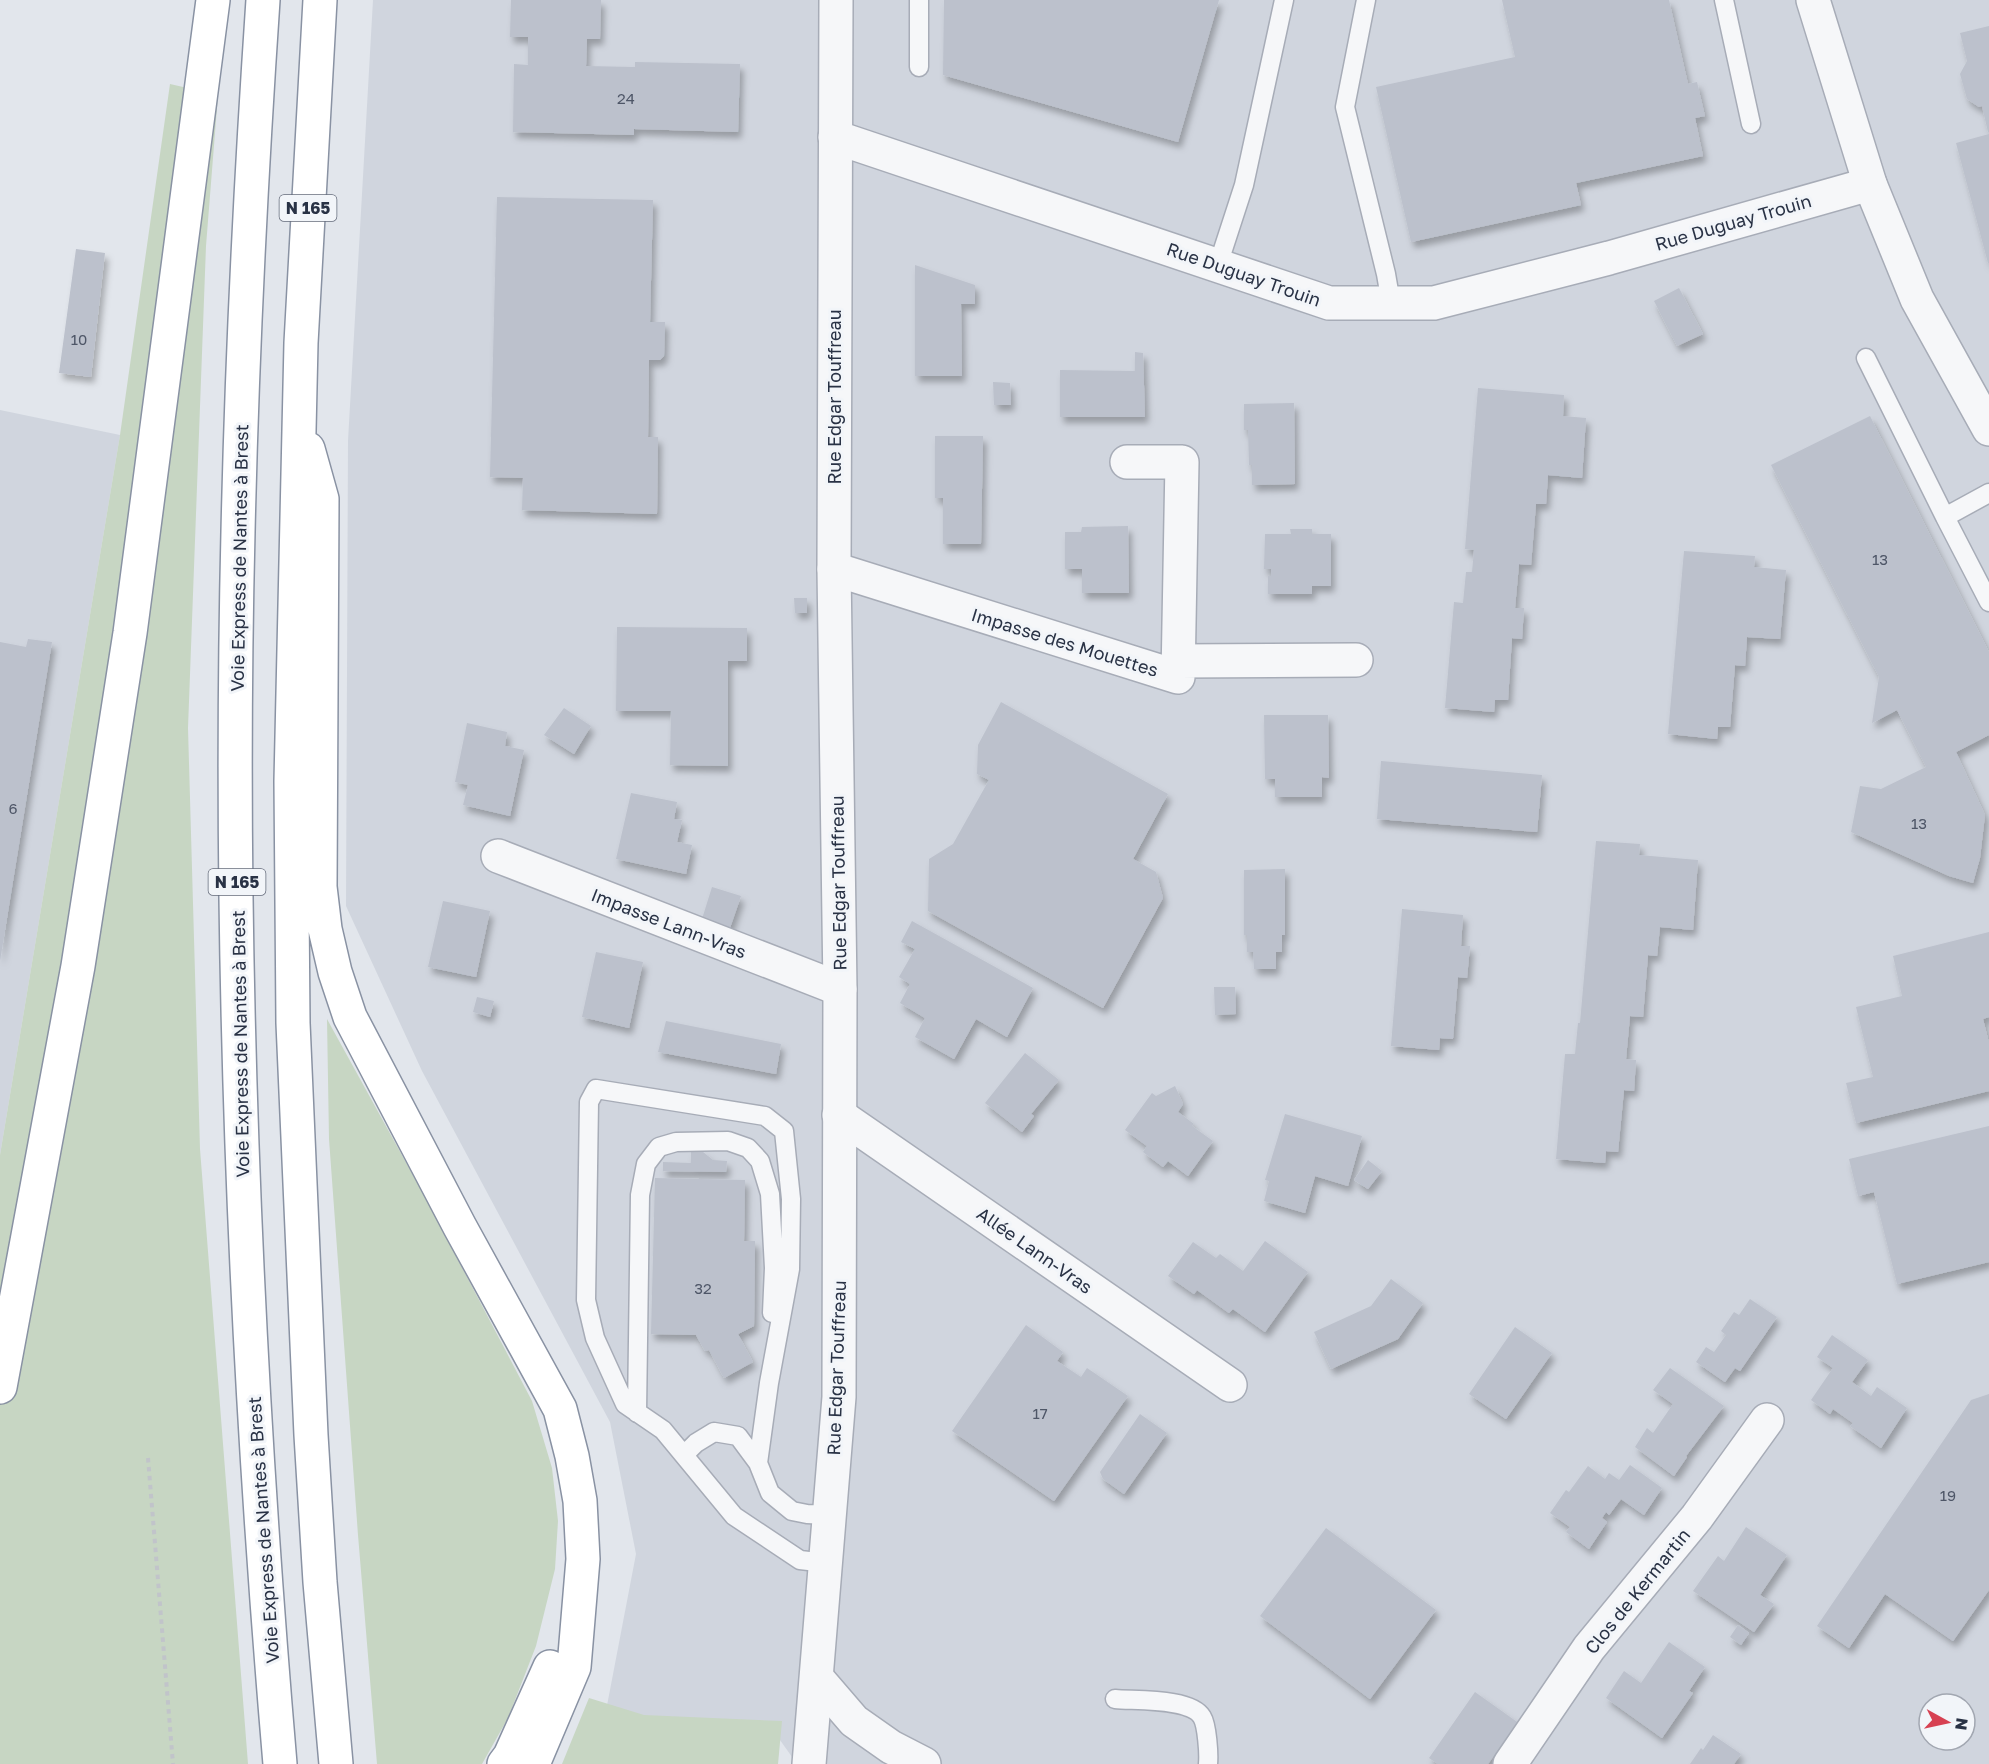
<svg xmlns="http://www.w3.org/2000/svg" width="1989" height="1764" font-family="'Golos Text',sans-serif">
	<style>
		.built { fill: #d0d5de; fill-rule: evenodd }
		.green { fill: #c7d6c3 }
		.building { fill: #bcc1cc; filter: url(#shadow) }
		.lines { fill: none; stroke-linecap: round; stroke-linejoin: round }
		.service-casing { stroke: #a7acb7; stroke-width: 21 }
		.minor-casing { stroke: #a7acb7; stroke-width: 36 }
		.tertiary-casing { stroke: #a7acb7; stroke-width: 36 }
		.trunk-casing { stroke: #8992a3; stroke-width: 36 }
		.path { stroke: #c1c4ca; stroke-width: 4; stroke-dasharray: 4.5 4.5; stroke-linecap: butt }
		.service { stroke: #f6f7f9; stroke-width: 18 }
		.minor { stroke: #f6f7f9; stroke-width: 33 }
		.tertiary { stroke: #f6f7f9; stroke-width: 33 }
		.trunk { stroke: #fff; stroke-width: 33 }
		.labels { text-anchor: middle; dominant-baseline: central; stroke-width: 6; stroke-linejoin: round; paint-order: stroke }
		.number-label { font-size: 15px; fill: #4e5667 }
		.shield { fill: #f2f5f9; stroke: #656c7b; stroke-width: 1.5 }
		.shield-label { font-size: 16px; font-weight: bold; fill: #293245 }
		.street-label { font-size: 18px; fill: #293245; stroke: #f2f5f9 }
	</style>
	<defs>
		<filter id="shadow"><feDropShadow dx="3.5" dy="6" stdDeviation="3" flood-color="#0004"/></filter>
	</defs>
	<rect width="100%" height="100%" fill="#e2e6ec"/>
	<path class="built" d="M373 0H1989V1764H797L775 1733 605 1716 636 1554 610 1422 422 1071 346 906 348 441ZM1929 1704H1965V1740H1929Z
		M0 410 120 435 0 1155Z"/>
	<path class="green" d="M170 84 218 95 206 246 188 728 200 1149 248 1764H0V1155L120 435Z
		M327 1019 425 1197 532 1401 552 1468 558 1521 555 1569 536 1646 508 1718 482 1764H377L358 1535 329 1139Z
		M589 1698 644 1715 782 1721 778 1764H562Z"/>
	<path class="building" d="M511 0H601L600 39H587L586 66 635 67V62L740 64 738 132 634 129V135L513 132 514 64 528 65V37H510Z
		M944 0H1219L1178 142 943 75Z
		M1502 0H1669L1688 84 1697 82 1705 116 1695 118 1703 156 1576 183 1581 205 1411 242 1376 87 1515 57Z
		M1989 26V132H1988L1982 106 1979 107 1967 99 1960 74 1967 61 1960 33Z
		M1989 134V263H1988L1956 143Z
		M497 197 653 200 650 322H665L664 356 660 360H649L648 437H658L657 514 522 510 523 478 490 477Z
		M76 249 105 253 91 377 59 373Z
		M915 265 975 285V304H961L962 376H915Z
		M1679 288 1703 334 1677 346 1654 301Z
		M1135 352 1143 353 1145 417H1060V370L1135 371Z
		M993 382 1010 383 1011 405H994Z
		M1478 388 1564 395 1563 416 1586 418 1582 478 1548 475 1546 504H1536L1531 565 1519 564 1515 608H1524L1522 639 1512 638 1508 700H1495L1494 712 1445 708 1454 602 1463 603 1466 572H1472L1474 550 1465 549Z
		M1294 403 1295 484 1252 485V465H1249L1248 430H1244V404Z
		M1870 416 1989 652V735L1956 752 1985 815 1980 858 1973 883 1949 876 1851 832 1860 786 1881 789 1926 767 1897 710 1872 723 1879 677 1771 465Z
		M935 436H983L981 544H943V498H935Z
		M1128 526 1129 593H1082V569H1065V532H1081L1082 527Z
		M1290 529H1312V534H1331V586H1312V594H1268V576H1271V569H1264L1265 534H1291Z
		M1684 551 1755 556 1754 567 1786 570 1780 639 1747 637 1745 666 1735 665 1730 727H1718L1717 739 1668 734Z
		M794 598H807V613H795Z
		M617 627 747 628V661H728V766L670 765 671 711H616Z
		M28 639 52 642 0 961V642L26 647Z
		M1001 702 1168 794 1133 859 1156 872 1163 898 1103 1008 928 911 929 859 953 844 989 780 977 774 978 745Z
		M564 708 591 726 574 754 544 735Z
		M1264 715H1328L1329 778 1322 777V797H1275V779H1265Z
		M467 723 507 732 505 746 524 750 510 816 463 805 468 785 455 782Z
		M1381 761 1542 775 1537 832 1377 819Z
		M631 793 677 802 674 819 682 820 677 842 692 845 686 874 616 859Z
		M1596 841 1640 844 1639 855 1698 860 1693 930 1660 927 1657 956 1648 955 1643 1017 1630 1016 1626 1059 1636 1060 1634 1091 1624 1090 1618 1152 1606 1151 1605 1163 1556 1159 1565 1054H1575L1578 1023H1580Z
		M1285 869V935H1282V952H1276V969H1254L1253 952H1247V935H1244V870Z
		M712 887 741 896 730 928 702 919Z
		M443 901 490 911 476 977 428 967Z
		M1402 909 1463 915 1461 946H1470L1467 978 1458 977 1453 1039 1440 1038 1439 1050 1391 1046Z
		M912 921 1033 988 1007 1037 976 1019 954 1059 915 1037 925 1018 900 1003 910 984 899 977 915 949 901 942Z
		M1989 932V1017L1983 1019 1989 1043V1091L1856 1123 1846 1083 1873 1077 1856 1007 1902 996 1893 956Z
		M596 952 643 962 629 1028 582 1017Z
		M1214 987H1235L1236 1014 1215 1015Z
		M477 997 494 1001 490 1017 473 1012Z
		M666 1021 781 1044 776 1074 658 1052Z
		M1025 1053 1059 1080 1031 1114 1034 1116 1022 1132 985 1103Z
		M1175 1086 1183 1104 1178 1112 1194 1124 1192 1126 1213 1141 1188 1176 1168 1161 1163 1167 1143 1152 1147 1146 1125 1130 1152 1093 1156 1096Z
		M1285 1114 1362 1136 1348 1186 1315 1176 1305 1213 1264 1201 1269 1181 1265 1180Z
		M1989 1126V1262L1897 1284 1874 1192 1858 1196 1849 1159Z
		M691 1152H703L713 1160 727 1161 726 1172 663 1171V1162L691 1163Z
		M1368 1160 1382 1171 1368 1189 1354 1180Z
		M655 1178 745 1180 744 1241H755L754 1326 738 1334 753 1362 724 1378 709 1350 705 1351 696 1335 651 1334Z
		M1265 1241 1308 1272 1265 1332 1233 1309 1229 1313 1197 1290 1194 1294 1168 1276 1193 1242 1216 1258 1220 1254 1243 1271Z
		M1391 1279 1423 1303 1398 1339 1331 1369 1314 1332 1371 1306Z
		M1750 1299 1777 1317 1740 1371 1735 1368 1725 1382 1696 1362 1706 1347 1714 1352 1726 1335 1721 1331 1734 1312 1739 1315Z
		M1026 1325 1063 1352 1057 1361 1081 1377 1087 1368 1128 1396 1054 1501 952 1431Z
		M1515 1327 1552 1353 1506 1419 1469 1394Z
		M1832 1335 1868 1360 1852 1382 1871 1396 1877 1387 1907 1408 1881 1448 1850 1426 1853 1423 1833 1409 1830 1414 1811 1400 1833 1368 1817 1357Z
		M1670 1368 1724 1406 1686 1456 1687 1457 1674 1476 1635 1447 1647 1428 1653 1433 1673 1404 1653 1390Z
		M1989 1394V1590L1953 1641 1885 1594 1849 1648 1817 1626 1971 1400Z
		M1140 1414 1167 1433 1124 1494 1103 1479 1100 1472Z
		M1630 1465 1662 1488 1644 1515 1621 1499 1609 1515 1606 1512 1602 1518 1607 1522 1589 1549 1566 1532 1570 1527 1550 1513 1566 1490 1569 1492 1588 1466 1605 1479 1609 1473 1619 1480Z
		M1746 1527 1787 1555 1760 1595 1774 1604 1754 1632 1693 1591 1718 1556 1724 1561Z
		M1326 1528 1436 1610 1370 1699 1260 1616Z
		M1738 1625 1749 1633 1741 1645 1730 1637Z
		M1669 1642 1705 1667 1689 1691 1693 1693 1662 1738 1606 1698 1624 1671 1641 1683Z
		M1475 1692 1520 1724 1505 1745 1503 1743 1488 1764H1438L1429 1758Z
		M1713 1735 1741 1754 1734 1764H1690L1701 1748 1703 1750Z"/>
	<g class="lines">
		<defs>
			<path id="service" d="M1366 0 1345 107 1386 274 1391 303
				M1724 0 1751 124
				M919 67V0
				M1218 265 1244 185 1284 0
				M1866 358 1945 517
				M1989 493 1945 517 1989 602
				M637 1413 640 1195 646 1164 659 1147 676 1142 728 1141 748 1148 760 1161 770 1194 774 1268 772 1313
				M684 1455 696 1443 714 1432 738 1436 758 1463
				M826 1563 800 1560 734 1516 663 1430 625 1404 595 1338 586 1300 589 1102 596 1089 765 1116 784 1131 791 1199 790 1269 769 1383 758 1463 770 1493 792 1511 807 1514 829 1515
				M1115 1699C1136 1701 1191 1698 1202 1717 1207 1725 1209 1754 1208 1764"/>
			<path id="minor" d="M835 137 1329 303H1434L1609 258 1870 184
				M834 569 1178 677 1182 462H1127
				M1178 661 1356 660
				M498 856 840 989
				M839 1115 1230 1385
				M817 1678 854 1721 891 1747 924 1764
				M1510 1764 1589 1648 1697 1517 1767 1420"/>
			<path id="tertiary" d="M1813 0 1870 184 1917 299 1989 429
				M809 1764 839 1397 840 989 834 569 836 0"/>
			<path id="trunk" d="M263 0C251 177 242 354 238 532 228 941 245 1356 280 1764
				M320 0 301 343 291 781 293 1023 311 1435 320 1582 336 1764
				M308 449 322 499 320 887 325 929 335 972 350 1017 460 1227 560 1409 572 1456 580 1501 583 1559 574 1667 533 1764
				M0 1387 78 966 130 633 213 0
				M504 1764 510 1756 550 1667"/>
		</defs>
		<use href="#service" class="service-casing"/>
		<use href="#minor" class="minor-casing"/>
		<use href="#tertiary" class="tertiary-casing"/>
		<use href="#trunk" class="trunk-casing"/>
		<path class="path" d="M148 1458 173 1764"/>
		<use href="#service" class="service"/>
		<use href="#minor" class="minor"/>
		<use href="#tertiary" class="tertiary"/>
		<use href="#trunk" class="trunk"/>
	</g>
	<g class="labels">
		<g class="number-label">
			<text x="626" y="98">24</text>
			<text x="79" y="339">10</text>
			<text x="1880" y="559">13</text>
			<text x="13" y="808">6</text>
			<text x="1919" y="823">13</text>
			<text x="703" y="1288">32</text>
			<text x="1040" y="1413">17</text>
			<text x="1948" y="1495">19</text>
		</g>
		<g class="shield">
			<rect x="279.5" y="195" width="57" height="26" rx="4.5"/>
			<rect x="208.5" y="869" width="57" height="26" rx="4.5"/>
		</g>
		<g class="shield-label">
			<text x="308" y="208">N 165</text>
			<text x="237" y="882">N 165</text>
		</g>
		<g class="street-label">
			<text transform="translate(1733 222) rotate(-16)">Rue Duguay Trouin</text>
			<text transform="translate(1244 274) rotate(19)">Rue Duguay Trouin</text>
			<text transform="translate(834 397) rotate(-90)">Rue Edgar Touffreau</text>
			<text transform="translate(239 558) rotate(-89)">Voie Express de Nantes à Brest</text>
			<text transform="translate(1065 642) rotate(17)">Impasse des Mouettes</text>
			<text transform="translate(838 883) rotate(-91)">Rue Edgar Touffreau</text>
			<text transform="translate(669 923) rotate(21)">Impasse Lann-Vras</text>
			<text transform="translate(240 1044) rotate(-91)">Voie Express de Nantes à Brest</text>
			<text transform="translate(1035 1250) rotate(35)">Allée Lann-Vras</text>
			<text transform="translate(836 1368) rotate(-88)">Rue Edgar Touffreau</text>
			<text transform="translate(263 1530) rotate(-94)">Voie Express de Nantes à Brest</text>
			<text transform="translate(1637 1591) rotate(-51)">Clos de Kermartin</text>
		</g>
	</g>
	<g transform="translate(1947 1722) rotate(98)"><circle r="28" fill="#f2f5f9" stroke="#a2a7b1" stroke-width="1.5"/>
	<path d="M0-4.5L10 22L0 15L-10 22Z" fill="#d74152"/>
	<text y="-9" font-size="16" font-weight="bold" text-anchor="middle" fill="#293245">N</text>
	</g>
</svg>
